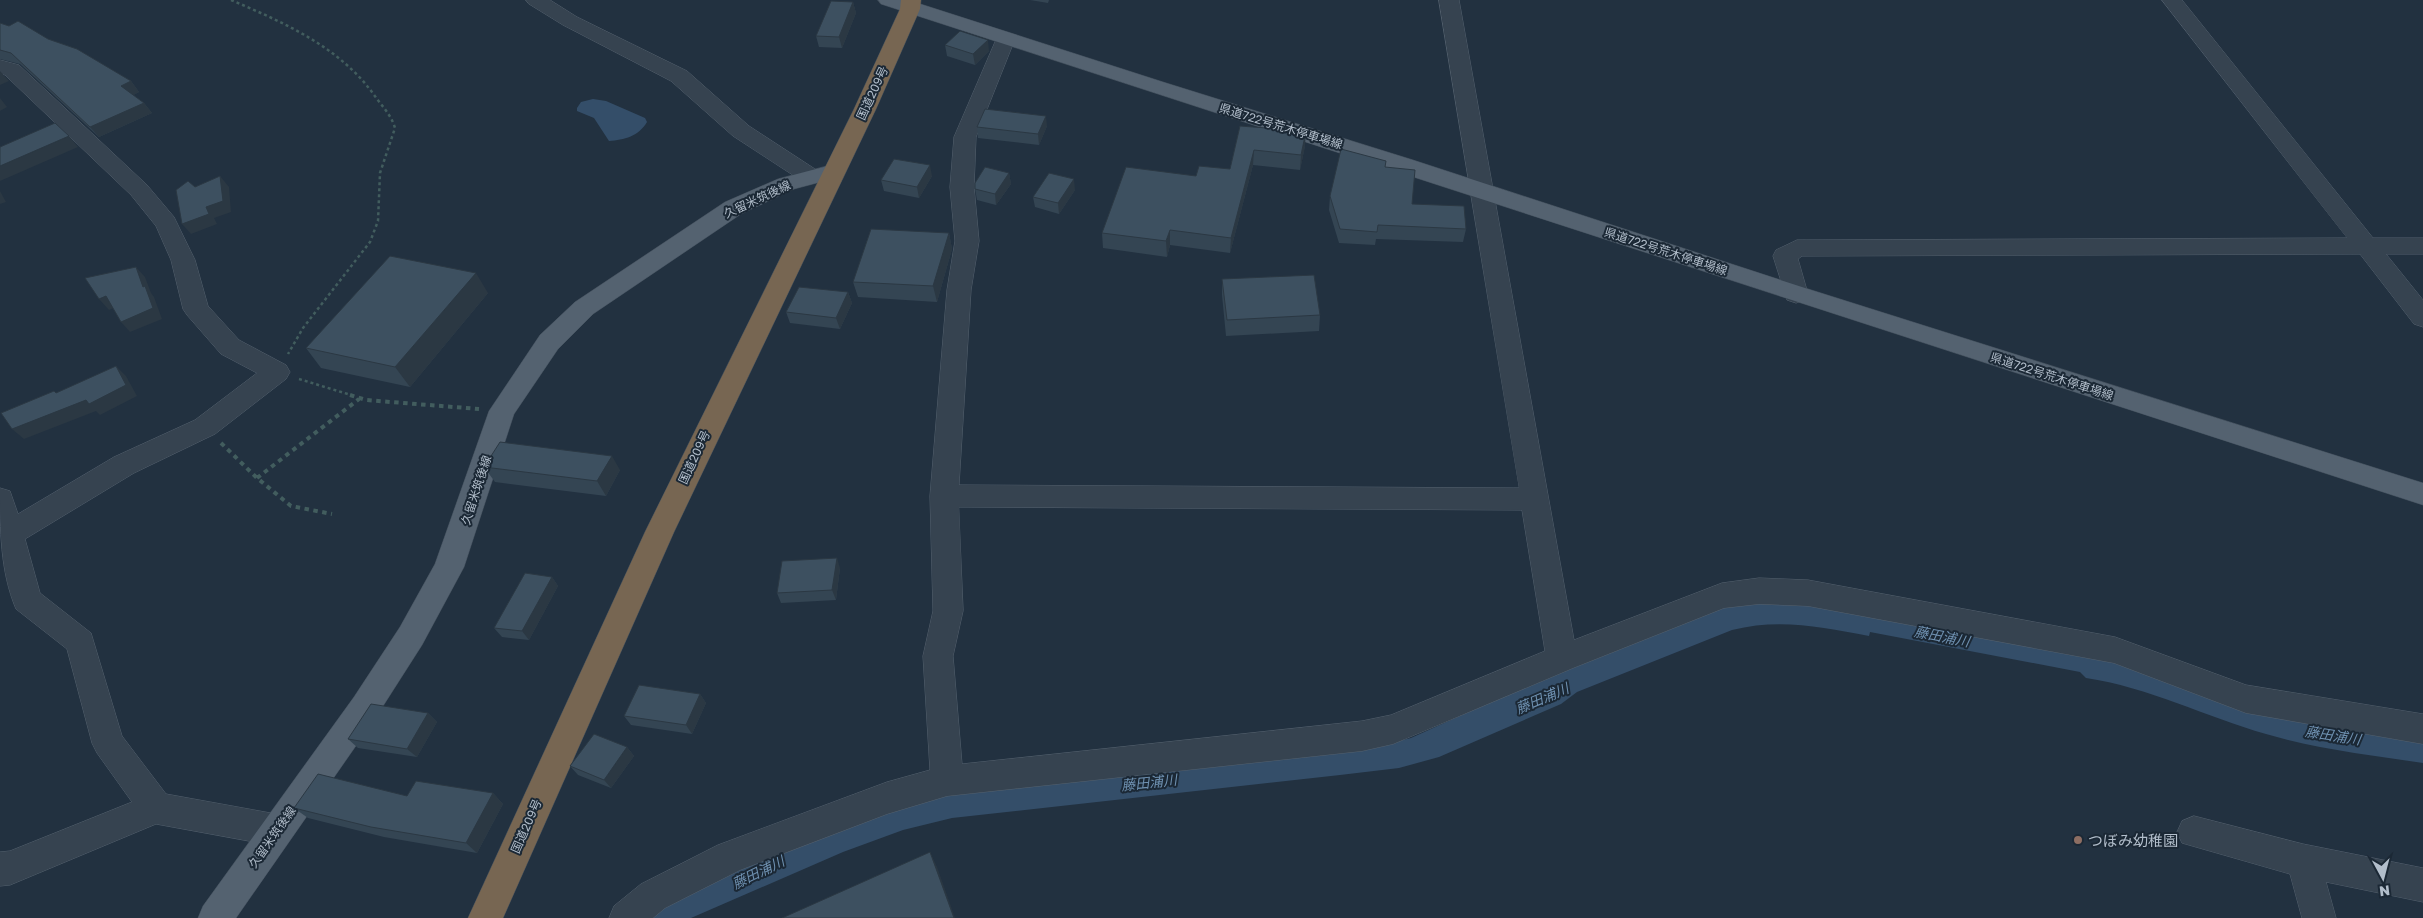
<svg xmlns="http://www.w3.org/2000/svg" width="2423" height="918" font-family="'Golos Text','Noto Sans JP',sans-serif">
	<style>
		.water { fill: #344e69 }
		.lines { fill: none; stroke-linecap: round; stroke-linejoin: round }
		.minor-casing { stroke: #54616e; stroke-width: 1 }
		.major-casing { stroke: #3f4c59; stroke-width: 1 }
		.highway-casing { stroke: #414e5b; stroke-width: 1 }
		.path-far1 { stroke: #425d5e; stroke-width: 2.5; stroke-dasharray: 3 3; stroke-linecap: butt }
		.path { stroke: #425d5e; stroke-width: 4; stroke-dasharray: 4.5 4.5; stroke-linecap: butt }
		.minor { fill: #364350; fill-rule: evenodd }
		.major { fill: #546270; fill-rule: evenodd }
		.highway { fill: #776652; fill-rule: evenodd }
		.wall { fill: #344553 }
		.shaded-wall { fill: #2b3843 }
		.building { fill: #3d5060; stroke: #2b3843 }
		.education-dot { fill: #8d6e63; stroke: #1b2835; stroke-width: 2 }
		.labels { text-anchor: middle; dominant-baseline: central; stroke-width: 4; stroke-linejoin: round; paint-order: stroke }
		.street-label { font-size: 12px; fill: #b2becb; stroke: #1b2835 }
		.water-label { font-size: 14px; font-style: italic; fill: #6f91b1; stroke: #1b2835 }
		.near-poi-label { font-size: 15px; fill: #b2becb; stroke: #1b2835; text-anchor: start }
	</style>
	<rect width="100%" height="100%" fill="#223140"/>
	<path class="water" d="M593 99 606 101 645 118 647 122C639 136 624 140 609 141L594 118 577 111V108L581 102Z
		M1806 601 2118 660 2423 738V763C2371 755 2317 749 2266 734 2206 717 2148 687 2086 678L2080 672 1870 632 1869 636C1822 627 1779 618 1732 630L1577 692 1561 704 1439 757 1399 768 1340 775 952 818 903 830 843 852 691 918H642L734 867 949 789 1378 746 1411 738 1559 671 1726 605Z"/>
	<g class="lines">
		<defs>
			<path id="minor" d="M526 0H550L577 17 687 71 749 126 818 171 821 176 818 181 810 184 802 181 733 136 671 81 563 25 529 4Z
				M1439 0H1459L1574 640 1722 583 1759 578 1808 580 2115 637 2246 685 2423 714V744L2246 713 2114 663 1808 606 1759 604 1724 608 1573 668 1393 744 1362 751 947 796 887 814 740 870 665 908 653 918H609L614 906 641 884 718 845 887 782 930 770 923 656 933 611 930 496 947 290 955 241 950 187 954 137 998 35 1005 33 1012 35 1015 39 976 137 974 187 979 241 971 290 959 485 1519 488ZM959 507 1522 510 1545 651 1391 715 1362 721 962 764 953 656 963 611Z
				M2162 0H2182L2373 238H2423V254H2386L2423 300V327L2414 324 2360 254 1802 256 1798 259 1808 294 1805 300 1796 303 1787 300 1773 256 1776 250 1797 240 2347 238Z
				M0 60 19 65 147 185 174 217 195 260 208 306 239 340 286 365 290 372 286 379 215 434 134 473 25 539 40 593 91 633 122 736 166 794 276 814 288 819 293 830 288 841 276 846 156 824 10 885 0 886V852L10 851 132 802 97 753 92 743 67 649 16 609C0 571 0 529 0 488L10 491 18 514 114 457 195 420 257 373 221 354 187 315 183 309 171 260 156 226 131 195 5 75 0 73Z
				M2194 816 2303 844 2423 868V902L2326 882 2336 918H2302L2290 874 2182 843 2177 832 2182 821Z"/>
			<path id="major" d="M878 0H908L1163 82 1413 160 1805 288 2423 483V505L881 4Z
				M835 164 843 166 846 171 843 176 794 189 741 214 593 314 558 349 514 414 464 567 422 645 376 717 236 918H198L203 906 354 697 400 627 435 564 489 411 540 335 575 302 725 202 778 179Z"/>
			<path id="highway" d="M901 0H921L920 9 876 109 674 532 503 918H468L645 532 854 109 900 9Z"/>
		</defs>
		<use href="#minor" class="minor-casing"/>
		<use href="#major" class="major-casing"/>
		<use href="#highway" class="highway-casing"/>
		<path class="path-far1" d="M231 0C287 24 342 48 377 99 384 108 392 117 395 128L380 173 378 221 370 242 303 328 288 354
			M299 379 354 396"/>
		<path class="path" d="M350 395 366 400 479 409
			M221 443 257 478 291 506 332 514
			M257 478 359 399"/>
		<use href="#minor" class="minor"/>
		<use href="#major" class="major"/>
		<use href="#highway" class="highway"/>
	</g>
	<path class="wall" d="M1030 0H1049L1048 3Z
		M853 2 856 13 842 48 819 47 816 36Z
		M0 23 48 39 131 81 139 92 133 95 144 103 152 113 99 137 20 64 0 59Z
		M945 45 989 51 975 65 947 56Z
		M1047 126 1039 145 978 138 977 127Z
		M1240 126 1305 146 1300 170 1253 165 1230 253 1170 245 1167 257 1103 248 1102 233 1196 176 1230 169Z
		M1385 167 1412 204 1466 229 1463 242 1376 239 1375 245 1339 243 1329 210 1330 196Z
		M1009 173 1011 184 996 205 977 200 975 189Z
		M932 176 919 198 884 191 881 180Z
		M1075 190 1059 214 1035 207 1033 197Z
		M949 233 952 249 937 302 858 297 853 282Z
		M1222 279 1320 315 1319 331 1226 336 1222 295Z
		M848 292 852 303 840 329 790 323 786 312Z
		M488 293 410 387 321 368 306 348Z
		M484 467 620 470 606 496 495 482Z
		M840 568 836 600 781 603 777 593Z
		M552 577 558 586 529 640 502 637 494 628Z
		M700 694 706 703 692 734 631 725 624 716Z
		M428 713 437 722 417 757 358 748 348 739Z
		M627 747 634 756 611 788 578 775 570 766Z
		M493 793 503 804 477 853 384 837 308 818 294 808 407 796Z"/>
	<path class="shaded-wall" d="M853 2 856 13 842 48 839 37Z
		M988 40 989 51 975 65 973 54Z
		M0 71 9 81 0 85Z
		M131 81 139 92 130 97 121 86Z
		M0 98 7 107 0 111Z
		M144 103 152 113 99 137 90 127Z
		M1046 116 1047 126 1039 145 1038 134Z
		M1306 131 1305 146 1300 170 1301 155Z
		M69 136 78 147 0 181V166Z
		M1254 150 1253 165 1230 253 1231 238Z
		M930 165 932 176 919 198 917 187Z
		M1009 173 1011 184 996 205 995 194Z
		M220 176 229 187 231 212 214 218 217 224 191 234 182 224Z
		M1074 179 1075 190 1059 214 1058 203Z
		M0 191 6 202 0 204Z
		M1170 230V245L1167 257 1166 241Z
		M949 233 952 249 937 302 933 286Z
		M136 267 145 277 151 293 154 297 162 319 130 332 121 322 143 287Z
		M476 273 488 293 410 387 395 367Z
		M848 292 852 303 840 329 836 318Z
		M106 296 116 307 109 310 99 299Z
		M116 366 126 376 137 396 100 415 96 411 24 439 12 429 86 400Z
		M612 456 620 470 606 496 597 481Z
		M837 558 840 568 836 600 832 590Z
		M552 577 558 586 529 640 522 631Z
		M700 694 706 703 692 734 686 725Z
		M428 713 437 722 417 757 407 749Z
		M627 747 634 756 611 788 604 780Z
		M493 793 503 804 477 853 466 843Z
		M930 852 937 867 955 918H954Z"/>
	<path class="building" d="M831 1 853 2 839 37 816 36Z
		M18 21 48 39 77 49 131 81 121 86 144 103 90 127 11 53 0 50V23L9 26Z
		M960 31 988 40 973 54 945 45Z
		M985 109 1046 116 1038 134 977 127Z
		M55 123 69 136 0 166V147Z
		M1240 126 1306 131 1301 155 1254 150 1231 238 1170 230 1166 241 1102 233 1126 167 1196 176 1199 166 1230 169Z
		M1341 149 1386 161 1385 167 1415 170 1412 204 1464 206 1466 229 1378 225 1377 232 1340 229 1330 196Z
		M894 159 930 165 917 187 881 180Z
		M985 167 1009 173 995 194 975 189V183Z
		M1049 173 1074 179 1058 203 1033 197Z
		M220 176 223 201 206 207 209 214 182 224 176 190 188 181 195 187Z
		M871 229 949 233 933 286 853 282Z
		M390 256 476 273 395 367 306 348Z
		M136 267 143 287 145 286 153 308 121 322 106 296 99 299 85 278Z
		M1314 275 1320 315 1227 320 1222 279Z
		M799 287 848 292 836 318 786 312Z
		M116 366 126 385 89 404 86 400 12 429 1 413 54 391 56 393Z
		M500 442 612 456 597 481 484 467Z
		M837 558 832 590 777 593 782 561Z
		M525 573 552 577 522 631 494 628Z
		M639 685 700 694 686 725 624 716Z
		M371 704 428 713 407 749 348 739Z
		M594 734 627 747 604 780 570 766Z
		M318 774 407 796 416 781 493 793 466 843 371 827 294 808Z
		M930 852 954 918H782Z"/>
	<circle class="education-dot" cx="2078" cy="840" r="5"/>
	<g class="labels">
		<g class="street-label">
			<text transform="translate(872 93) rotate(-65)">国道209号</text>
			<text transform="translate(1281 126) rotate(17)">県道722号荒木停車場線</text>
			<text transform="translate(757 199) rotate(-25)">久留米筑後線</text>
			<text transform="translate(1666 251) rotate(18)">県道722号荒木停車場線</text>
			<text transform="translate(2052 376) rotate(18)">県道722号荒木停車場線</text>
			<text transform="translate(694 457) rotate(-65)">国道209号</text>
			<text transform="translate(476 490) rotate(-72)">久留米筑後線</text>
			<text transform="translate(526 826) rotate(-66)">国道209号</text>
			<text transform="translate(272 837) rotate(-55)">久留米筑後線</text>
		</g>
		<g class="water-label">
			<text transform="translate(1942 636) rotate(11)">藤田浦川</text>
			<text transform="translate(1542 698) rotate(-23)">藤田浦川</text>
			<text transform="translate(2333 735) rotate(9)">藤田浦川</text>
			<text transform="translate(1149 782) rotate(-6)">藤田浦川</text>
			<text transform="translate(758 872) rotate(-26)">藤田浦川</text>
		</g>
		<g class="near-poi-label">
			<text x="2088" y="840">つぼみ幼稚園</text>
		</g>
	</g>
	<g transform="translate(2383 878) rotate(173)" stroke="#1b2835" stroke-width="4" paint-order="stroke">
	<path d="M0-4L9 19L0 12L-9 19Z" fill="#b2becb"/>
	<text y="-8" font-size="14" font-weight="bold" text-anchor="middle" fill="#b2becb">N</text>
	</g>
</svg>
